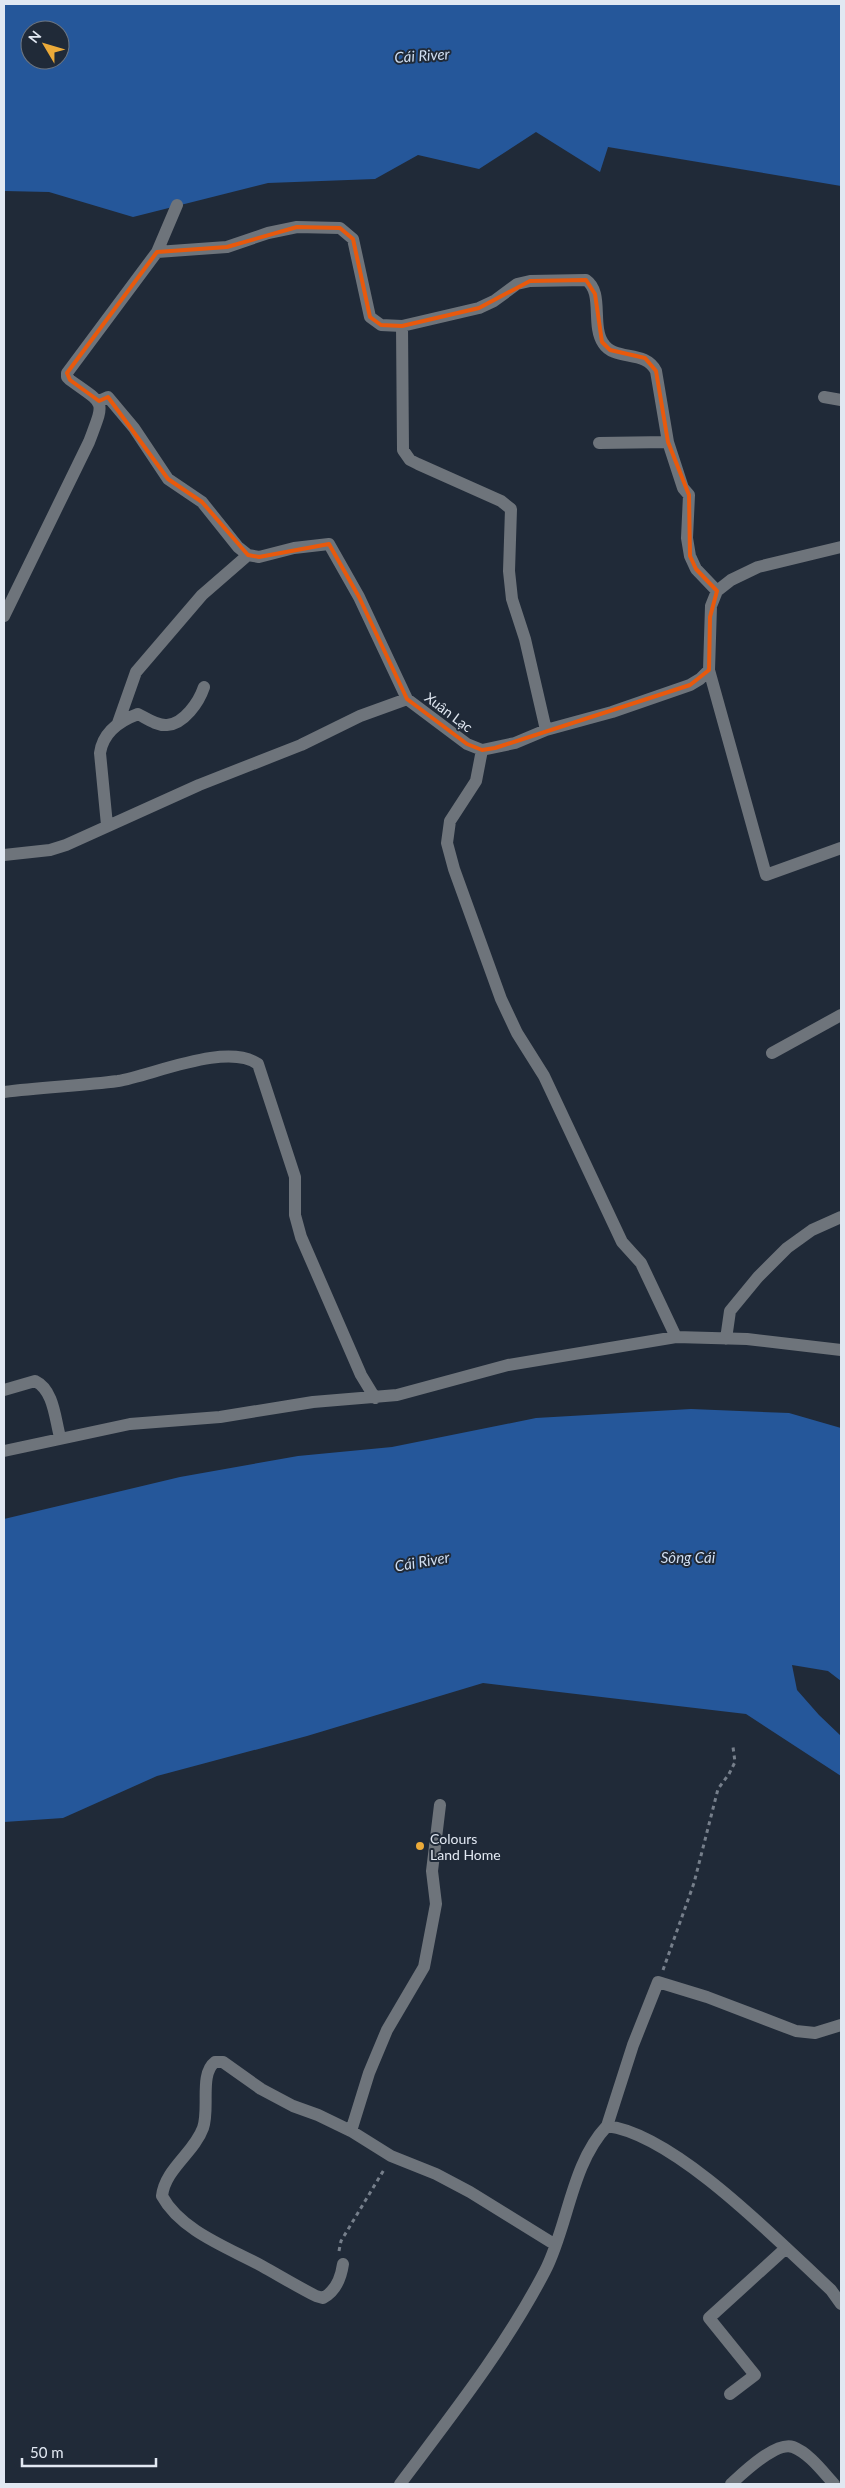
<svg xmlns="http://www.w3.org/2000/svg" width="845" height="2488" font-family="Lato,sans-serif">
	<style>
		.water { fill: #25579a; fill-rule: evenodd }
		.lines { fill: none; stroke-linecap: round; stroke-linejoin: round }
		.path { stroke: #767f8b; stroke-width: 3; stroke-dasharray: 4 4; stroke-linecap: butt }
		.minor { stroke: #6e747b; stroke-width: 12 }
		.marked { fill: none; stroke: #e8590c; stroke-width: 4; stroke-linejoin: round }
		.poi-dot { fill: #ebaa39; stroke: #202a38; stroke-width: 2 }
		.labels { text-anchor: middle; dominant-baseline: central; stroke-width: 4; stroke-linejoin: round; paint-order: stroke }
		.street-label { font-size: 14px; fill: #e1e8f2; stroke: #202a38 }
		.poi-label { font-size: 14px; fill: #e1e8f2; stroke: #202a38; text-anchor: start }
		.water-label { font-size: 15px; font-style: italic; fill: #d0def1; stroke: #202a38 }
	</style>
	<rect width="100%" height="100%" fill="#202a38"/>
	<path class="water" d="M4 4H841V186L608 147 600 172 536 132 479 169 418 155 375 179 268 183 133 217 49 192 4 191ZM30 30H60V60H30Z
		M691 1409 789 1413 841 1428V1681L828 1671 792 1665 797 1690 819 1715 841 1736V1776L746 1714 483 1683 307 1736 157 1776 63 1818 4 1822V1519L180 1477 298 1456 392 1447 536 1418Z"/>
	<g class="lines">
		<path class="path" d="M663 1970 694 1883 718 1789 729 1774 735 1762 733 1747
			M339 2251 341 2241 385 2168"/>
		<path class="minor" d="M157 252 227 247 268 233 297 227 340 228 353 239 370 317 381 325 402 326 479 308 494 301 517 284 530 281 586 280C604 292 591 325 603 343 615 362 645 349 656 371L668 442 683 488 689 495 687 538 690 556 696 569 717 591
			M402 326 403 450 410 460 418 464 501 501 511 509 509 571 512 599 525 639 546 730
			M824 397 841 400
			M99 401 108 397 134 428 168 479 202 502 238 547 248 555 259 557 294 548 329 544 359 597 407 699
			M599 443 668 442
			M4 616 89 442C105 399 106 406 70 380L67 377V373L157 252 177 205
			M709 670 766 875 841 848
			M118 723 136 672 202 595 248 555
			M482 750 476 781 450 821 447 843 454 869 501 999 517 1033 544 1076 622 1242 641 1263 676 1337
			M107 825 100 753C103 732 119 721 138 714 146 718 157 726 167 725 184 724 199 702 204 687
			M4 855 50 850 66 845 199 785 301 745 360 716 407 699 467 744 482 750 515 743 546 730 612 712 690 685 700 679 709 670 711 606 717 591 731 580 758 567 841 547
			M772 1053 841 1015
			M4 1092C41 1087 80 1086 118 1081 153 1075 227 1042 258 1064L295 1177V1215L301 1237 361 1375 375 1398
			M726 1339 730 1311 758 1277 787 1248 812 1230 841 1217
			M4 1390 35 1381C54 1390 55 1419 60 1437
			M4 1451 130 1424 220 1417 313 1402 397 1395 508 1365 676 1337 747 1339 841 1350
			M607 2126 633 2045 658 1982 707 1997 796 2031 815 2033 841 2025
			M351 2131 369 2073 387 2030 424 1967 436 1904 432 1871 440 1805
			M343 2264C341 2278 336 2291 323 2298L316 2296C298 2287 280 2276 262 2266 229 2248 181 2231 162 2196 165 2169 194 2153 203 2128 210 2109 199 2074 215 2062H223L261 2089 293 2106 318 2115 351 2131 391 2156 436 2174 470 2192 554 2244
			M730 2394 755 2375 709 2318 786 2248
			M400 2484C451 2416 505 2348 545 2271 568 2227 571 2164 607 2126 675 2134 780 2243 831 2290L841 2304
			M731 2484C743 2473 776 2441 793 2447 809 2453 823 2472 834 2484"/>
	</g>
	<path class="marked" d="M297 227 340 228 353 239 370 317 381 325 402 326 479 308 530 281 586 280 595 294 602 342 610 350 645 358 656 371 668 442 689 495 690 556 696 569 717 591 710 617 709 670 690 685 495 748 482 750 467 744 407 699 359 597 329 544 259 557 248 555 202 502 168 479 108 397 99 401 70 380 67 373 157 252 227 247Z"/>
	<circle class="poi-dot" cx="420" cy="1846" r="5"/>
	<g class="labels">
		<g class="street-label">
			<text transform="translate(449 712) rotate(37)">Xuân Lạc</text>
		</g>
		<g class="poi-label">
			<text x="430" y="1838">Colours<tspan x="430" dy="16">Land Home</tspan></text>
		</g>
		<g class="water-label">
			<text transform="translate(422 55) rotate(-4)">Cái River</text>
			<text x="688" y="1557">Sông Cái</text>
			<text transform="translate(422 1561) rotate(-10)">Cái River</text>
		</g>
	</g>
	<rect width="845" height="2488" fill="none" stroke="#e1e8f2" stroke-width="10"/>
	<g transform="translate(45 45) rotate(308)"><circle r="24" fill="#202a38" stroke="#6d7682"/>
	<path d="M0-4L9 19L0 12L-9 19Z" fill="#ebaa39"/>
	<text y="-8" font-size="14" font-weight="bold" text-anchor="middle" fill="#e1e8f2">N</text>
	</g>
	<path d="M22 2458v8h134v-8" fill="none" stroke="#e1e8f2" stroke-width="2.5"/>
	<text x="30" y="2458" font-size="15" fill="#e1e8f2" stroke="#202a38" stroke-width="4" paint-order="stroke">50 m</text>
</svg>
